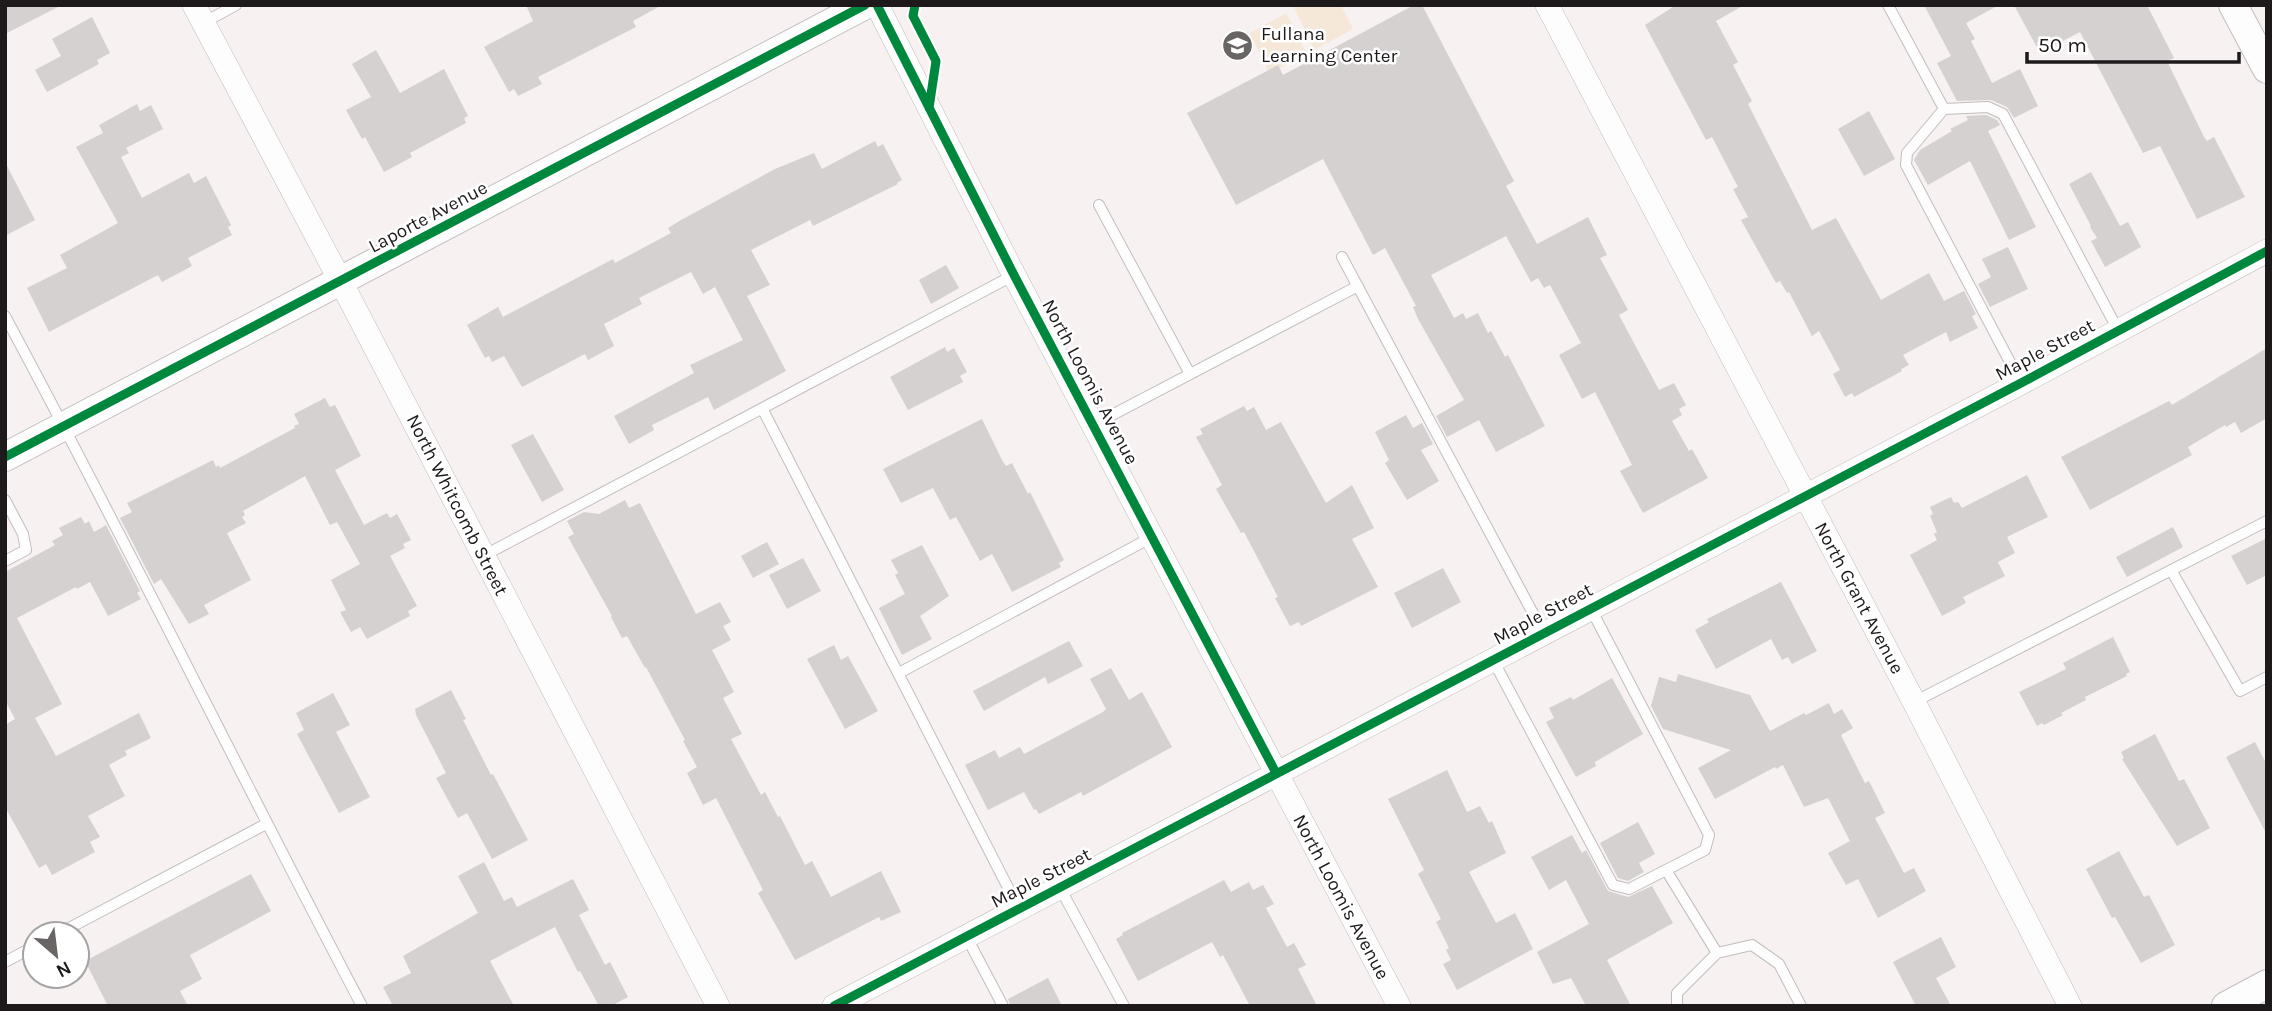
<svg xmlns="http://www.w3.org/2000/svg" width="2272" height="1011" font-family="Karla,sans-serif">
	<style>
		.green { fill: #f6e8d9 }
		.building { fill: #d5d1d0 }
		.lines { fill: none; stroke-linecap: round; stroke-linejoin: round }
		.service-casing { stroke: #c2bdbd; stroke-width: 12 }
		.minor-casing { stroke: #c2bdbd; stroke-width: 24 }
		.tertiary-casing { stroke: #c2bdbd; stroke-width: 30 }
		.service { stroke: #fefdfd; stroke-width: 10 }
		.minor { stroke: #fefdfd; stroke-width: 23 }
		.tertiary { stroke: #fefdfd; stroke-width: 28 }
		.cycleway-casing { stroke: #fff; stroke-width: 13 }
		.cycleway { stroke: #00873e; stroke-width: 9 }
		.labels { text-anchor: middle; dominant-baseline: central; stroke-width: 5; stroke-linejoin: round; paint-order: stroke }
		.poi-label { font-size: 19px; fill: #1e191a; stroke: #fff; text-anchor: start }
		.street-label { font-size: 19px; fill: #1e191a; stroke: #fff }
	</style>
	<rect width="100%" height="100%" fill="#f7f1f1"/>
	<path class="green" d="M1293 5H1341L1353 29 1314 50Z
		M1286 13 1307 54 1269 73 1250 33Z"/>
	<path class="building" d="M5 5H62L5 34Z
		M526 5H662L633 21 636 27 538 77 542 84 518 96 514 89 509 92 484 47 533 21Z
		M1414 5H1422L1514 181 1506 186 1537 244 1588 217 1607 255 1600 258 1628 310 1619 315 1659 390 1674 383 1686 405 1679 409 1682 415 1672 421 1689 451 1692 449 1708 478 1643 513 1620 471 1632 465 1595 392 1582 399 1559 355 1581 343 1550 285 1544 288 1538 278 1531 282 1506 236 1431 275 1454 318 1463 313 1466 319 1478 313 1488 333 1491 331 1505 357 1508 355 1545 426 1496 452 1479 420 1447 437 1436 416 1464 400 1418 319 1413 307 1416 306 1385 248 1373 255 1323 159 1236 205 1187 113 1278 65 1283 75Z
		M1676 5H1744L1716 21 1738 62 1733 65 1752 101 1748 104 1812 230 1836 218 1881 300 1929 273 1944 301 1964 291 1976 314 1972 316 1978 328 1950 342 1946 332 1903 355 1909 365 1901 369 1902 371 1854 397 1852 393 1845 397 1833 374 1840 370 1819 331 1812 336 1789 292 1787 293 1780 281 1776 283 1741 220 1748 217 1733 189 1738 187 1712 137 1706 140 1645 25Z
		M1924 5H1999L1966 23 1975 39 1971 41 1992 83 2020 69 2038 106 2014 118 2007 107 1991 100 1957 101 1937 63 1951 56Z
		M2014 5H2147L2174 58 2167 61 2204 137 2207 141 2214 137 2245 197 2197 219 2160 146 2143 153 2080 32 2040 53Z
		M92 17 110 53 97 60 99 64 47 92 35 70 61 56 52 39Z
		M376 50 400 93 444 69 468 116 464 118 466 123 410 153 412 157 384 172 365 137 362 139 346 110 371 97 352 64Z
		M137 104 140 111 151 105 163 129 126 148 129 153 121 157 142 198 189 173 194 183 206 176 231 225 228 227 232 235 188 258 192 266 162 282 158 275 49 332 27 288 67 268 60 255 118 223 76 147 103 133 99 125Z
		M1869 111 1895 159 1864 176 1838 129Z
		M1986 115 1997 120 2000 125 1988 131 2036 227 2009 240 1970 161 1928 185 1914 160 1920 150 1952 131 1950 129 1968 120 1966 116Z
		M875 141 878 147 883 144 902 180 897 183 898 184 813 226 810 220 751 250 770 285 747 296 786 371 714 410 708 397 652 425 654 430 629 444 614 416 694 373 690 365 743 340 715 287 703 294 691 272 639 298 642 304 604 324 614 346 588 360 585 354 522 387 504 356 492 362 489 356 485 358 467 325 498 307 503 317 613 259 615 263 671 233 668 228 681 220 775 169 814 153 822 169Z
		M5 162 35 220 5 236Z
		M2091 172 2120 226 2128 222 2141 247 2105 267 2091 241 2097 238 2090 227 2091 226 2069 184Z
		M2008 247 2028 289 1990 307 1978 284 1991 277 1982 259Z
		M946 265 959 288 931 304 919 280Z
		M945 347 947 352 954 348 967 372 960 376 963 382 908 410 890 377Z
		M2267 348V418L2241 433 2235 422 2226 427 2225 425 2188 447 2192 455 2090 510 2061 457 2169 401 2172 405Z
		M325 398 330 407 335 405 361 456 335 470 364 525 387 513 390 518 397 514 411 540 403 544 405 548 390 556 417 606 408 611 410 616 367 639 360 627 351 632 340 612 346 610 331 580 360 564 337 522 330 525 305 476 243 511 245 515 242 517 246 523 227 533 251 580 204 605 209 614 189 624 161 579 154 584 120 518 132 512 127 503 213 460 216 467 219 465 220 468 295 428 294 426 299 424 294 414Z
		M1244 406 1247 411 1254 407 1266 430 1281 422 1326 503 1352 485 1374 528 1352 539 1378 587 1301 626 1299 622 1290 626 1275 598 1278 597 1244 532 1241 533 1216 489 1222 485 1196 437 1203 434 1200 429Z
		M1406 415 1413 428 1422 423 1433 444 1421 450 1439 481 1407 500 1385 463 1389 460 1375 432Z
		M982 419 1002 460 1006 466 1012 463 1028 494 1030 492 1064 560 1059 563 1061 567 1012 592 992 554 980 561 956 517 950 520 933 488 901 503 883 469Z
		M533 434 564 490 542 502 511 445Z
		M2027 475 2048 517 2007 537 2015 553 1998 562 2005 576 1963 597 1966 603 1942 616 1910 555 1937 540 1934 534 1937 532 1930 516 1933 514 1930 507 1951 497 1954 503 1958 502 1962 508Z
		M625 500 629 508 640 503 696 614 720 602 731 622 723 626 731 640 712 650 734 692 723 698 742 734 731 739 761 795 765 792 778 817 780 816 805 865 812 861 831 897 881 871 901 912 881 921 879 917 795 960 758 893 763 890 716 798 703 805 687 773 697 767 683 741 685 740 646 667 645 668 627 636 622 638 611 617 612 616 568 537 574 534 567 521 584 512 599 514Z
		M81 517 85 524 89 521 94 532 106 525 140 591 137 593 141 599 108 616 90 582 77 589 76 587 17 618 62 704 35 718 56 756 139 713 151 738 125 751 127 755 109 765 125 796 88 816 100 837 90 842 95 852 52 875 46 864 39 868 5 807V725L15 719 5 700V572L55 545 52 541 63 535 59 528Z
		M2173 527 2183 547 2127 577 2116 557Z
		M2267 538V575L2247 585 2231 556Z
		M767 542 779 564 753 578 741 556Z
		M922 545 949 596 920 616 932 639 902 655 879 608 905 594 895 575 898 573 891 560Z
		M803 558 821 591 787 609 769 575Z
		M1443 568 1461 602 1412 628 1394 593Z
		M1781 582 1817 651 1792 664 1788 657 1782 660 1771 639 1716 669 1695 630 1709 622 1707 619Z
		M2113 637 2130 672 2126 674 2127 676 2085 697 2086 700 2061 713 2063 715 2044 725 2042 723 2037 726 2019 692 2066 669 2063 663Z
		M1069 641 1083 666 1048 684 1045 677 984 711 973 691Z
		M834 645 841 660 848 656 878 711 845 729 807 659Z
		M1111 668 1129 700 1142 692 1172 747 1083 796 1081 792 1039 814 1036 809 1034 810 1024 792 988 810 965 765 995 750 999 758 1020 747 1024 754 1103 712 1106 709 1090 679Z
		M1678 674 1750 695 1770 731 1804 713 1806 715 1829 703 1834 714 1842 709 1853 728 1841 735 1865 783 1869 781 1885 813 1875 818 1904 873 1914 868 1926 891 1878 918 1858 879 1846 885 1828 853 1850 841 1828 798 1804 807 1783 765 1776 769 1775 767 1715 799 1698 768 1731 750 1663 729 1651 706 1659 677 1676 682Z
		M1612 678 1643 734 1595 762 1596 766 1576 777 1546 722 1554 718 1549 708 1571 697 1573 700Z
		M451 690 466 719 463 720 491 775 493 774 528 840 492 859 467 813 458 818 436 778 446 773 416 715 415 709Z
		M333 693 350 725 336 732 370 797 339 813 297 734 304 730 296 713Z
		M2155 734 2179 781 2184 779 2210 828 2177 846 2122 759 2124 758 2121 752Z
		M2255 742 2267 765V835L2226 757Z
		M1447 770 1467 812 1480 806 1489 823 1492 821 1506 853 1469 872 1496 923 1515 913 1533 949 1457 990 1443 964 1451 960 1446 950 1449 948 1436 922 1441 919 1418 874 1424 870 1388 799Z
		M1638 822 1655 854 1639 863 1644 872 1628 881 1618 878 1600 843Z
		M1572 835 1582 853 1586 850 1608 891 1628 897 1652 886 1673 923 1607 960 1631 1006H1586L1571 978 1553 984 1537 952 1589 924 1566 880 1549 890 1531 857Z
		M2119 851 2144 897 2149 895 2175 945 2141 963 2115 917 2112 918 2086 869Z
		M484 862 504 901 512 897 517 907 573 879 589 910 579 915 605 965 610 962 628 997 611 1006H599L580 971 578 972 555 927 490 961 514 1006H393L383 987 411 973 403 956 478 913 458 876Z
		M251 874 271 911 190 955 202 979 180 991 188 1006H108L85 961Z
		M1224 880 1231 892 1249 882 1253 890 1263 885 1274 904 1266 908 1287 947 1294 943 1306 965 1298 969 1317 1006H1250L1223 955 1220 957 1212 942 1138 981 1116 939 1123 935 1122 933Z
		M1941 937 1956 967 1936 978 1951 1006H1916L1893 962Z
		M1048 978 1062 1006H1011L1008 999Z"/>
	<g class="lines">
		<defs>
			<path id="service" d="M1888 5 1944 109
				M203 23 236 5
				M1099 205 1190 374
				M1342 257 1543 632
				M5 316C128 544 241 777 362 1006
				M2021 383 1906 165 1907 153 1944 109 1988 107 2003 114 2118 330
				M763 410 1019 909
				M1093 425 1358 286
				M5 500 23 534 26 550 5 561
				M483 556 1014 275
				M2171 570 2240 691 2267 677
				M1493 660 1613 885 1629 889 1705 850 1709 835 1591 609
				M899 673 1152 537
				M1914 702 2267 521
				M1666 870 1717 953
				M1060 888 1124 1006
				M58 934 266 824
				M966 936 1003 1006
				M5 962 35 946
				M1677 1006V993L1717 953 1752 945 1779 964 1801 1006"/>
			<path id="minor" d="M194 5 341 282 718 1006
				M877 5 1014 275 1399 1006
				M1547 5 1914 702 2070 1006
				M834 1006 2021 383 2267 251"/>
			<path id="tertiary" d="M2233 5 2267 69
				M5 457 865 5
				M2226 1006 2267 984"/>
		</defs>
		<use href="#service" class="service-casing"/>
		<use href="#minor" class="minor-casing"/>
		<use href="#tertiary" class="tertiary-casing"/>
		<use href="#service" class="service"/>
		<use href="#minor" class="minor"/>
		<use href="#tertiary" class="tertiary"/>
		<defs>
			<path id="cycleway" d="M877 5 1014 275 1276 773
				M915 5 913 16 936 61 929 108
				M5 457 865 5
				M834 1006 2021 383 2267 251"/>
		</defs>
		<use href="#cycleway" class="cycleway-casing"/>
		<use href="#cycleway" class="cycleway"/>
	</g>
	<defs>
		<symbol id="school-disc" viewBox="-11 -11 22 22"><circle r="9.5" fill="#6a6565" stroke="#fff"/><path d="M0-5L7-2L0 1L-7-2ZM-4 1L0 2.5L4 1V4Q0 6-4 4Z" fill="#fff"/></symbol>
	</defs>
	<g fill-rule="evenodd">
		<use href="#school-disc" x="1220" y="28" width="35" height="35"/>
	</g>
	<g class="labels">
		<g class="poi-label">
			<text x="1261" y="34">Fullana<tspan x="1261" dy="22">Learning Center</tspan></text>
		</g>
		<g class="street-label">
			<text transform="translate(428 217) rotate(-28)">Laporte Avenue</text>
			<text transform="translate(2045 350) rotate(-28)">Maple Street</text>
			<text transform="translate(1090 382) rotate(62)">North Loomis Avenue</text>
			<text transform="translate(457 505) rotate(63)">North Whitcomb Street</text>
			<text transform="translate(1859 598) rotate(62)">North Grant Avenue</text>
			<text transform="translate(1543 614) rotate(-28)">Maple Street</text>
			<text transform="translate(1041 878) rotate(-27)">Maple Street</text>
			<text transform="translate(1341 897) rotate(62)">North Loomis Avenue</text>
		</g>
	</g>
	<rect width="2272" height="1011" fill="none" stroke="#1e191a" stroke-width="14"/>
	<g transform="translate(56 955) rotate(152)"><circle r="33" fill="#ffffff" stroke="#a5a3a3" stroke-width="2"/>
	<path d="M0-5L12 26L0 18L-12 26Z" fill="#6a6565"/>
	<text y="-10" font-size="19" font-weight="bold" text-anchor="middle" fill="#1e191a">N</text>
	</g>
	<path d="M2027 52v10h212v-10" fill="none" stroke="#1e191a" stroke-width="3.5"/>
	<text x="2038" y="52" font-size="21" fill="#1e191a" stroke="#ffffff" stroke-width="5" paint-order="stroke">50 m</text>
</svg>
